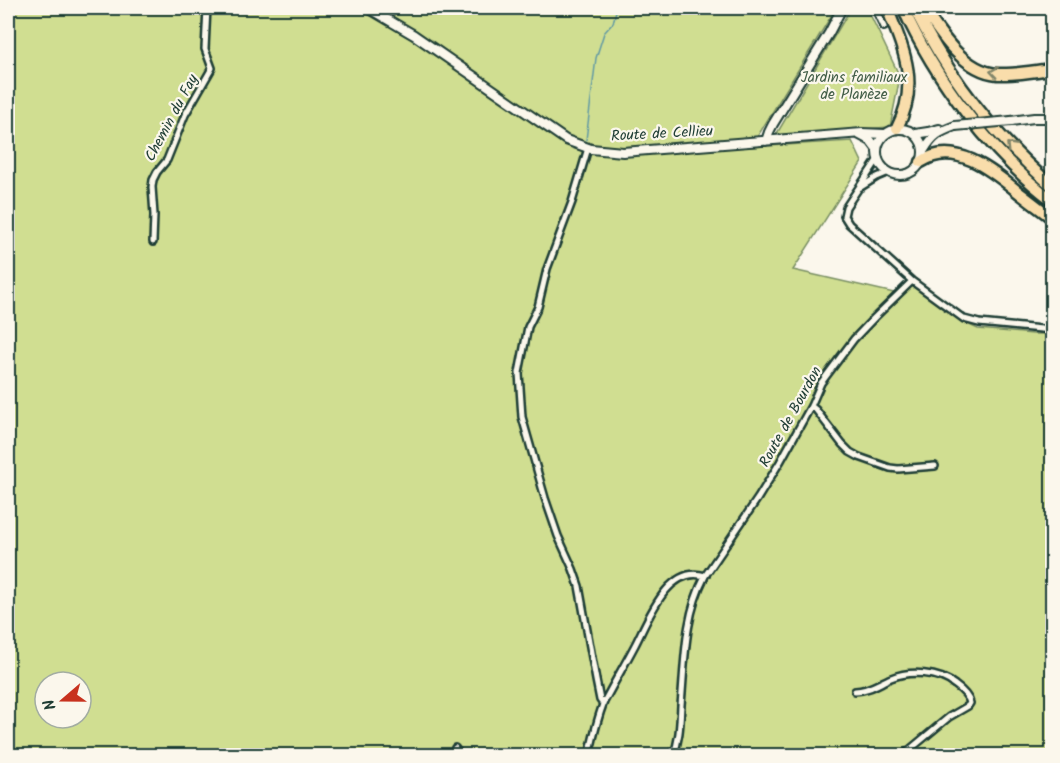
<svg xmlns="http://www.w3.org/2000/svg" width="1060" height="763" font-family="Kalam,sans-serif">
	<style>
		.green { fill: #d0de91; stroke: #788e62; stroke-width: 1.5; fill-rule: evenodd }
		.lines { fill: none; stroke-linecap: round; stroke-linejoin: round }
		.stream { stroke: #6199a4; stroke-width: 1.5 }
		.street-casing { stroke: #1f3d34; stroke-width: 10 }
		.secondary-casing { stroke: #1f3d34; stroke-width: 12 }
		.highway-casing { stroke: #1f3d34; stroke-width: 15 }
		.street { stroke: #fbf7ec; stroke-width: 5 }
		.secondary { stroke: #fbf7ec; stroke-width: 8 }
		.highway { stroke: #f9ddab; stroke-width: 10 }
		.secondary-bridge-casing { stroke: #1f3d34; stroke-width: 12; stroke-linecap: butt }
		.secondary-bridge { stroke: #fbf7ec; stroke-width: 8 }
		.oneway { stroke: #81856a }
		.labels { text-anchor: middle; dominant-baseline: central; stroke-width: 4.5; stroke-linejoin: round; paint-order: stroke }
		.park-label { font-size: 15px; fill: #425d47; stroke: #fbf7ec }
		.street-label { font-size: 15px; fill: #1f3d34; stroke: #fbf7ec }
	</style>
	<rect width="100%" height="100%" fill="#fbf7ec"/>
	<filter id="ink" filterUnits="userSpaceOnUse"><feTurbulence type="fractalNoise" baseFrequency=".0167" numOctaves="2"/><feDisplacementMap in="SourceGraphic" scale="12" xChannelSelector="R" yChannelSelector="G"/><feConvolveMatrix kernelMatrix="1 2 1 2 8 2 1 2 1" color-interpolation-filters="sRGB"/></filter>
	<g filter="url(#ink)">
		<path class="green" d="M8 8H833V13L751 147 852 141 862 162 793 270 894 293 914 285 963 322 978 329 1033 334H1052V755H8ZM45 682H81V718H45Z
			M851 8H867L900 77 890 127 776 135Z"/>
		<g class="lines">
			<path class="stream" d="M586 140 596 58 604 33 613 23 616 11 619 8"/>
			<defs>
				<path id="street" d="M875 8 884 27
					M588 148 572 202 547 269 538 307 528 327 519 373 522 417 545 498 558 536 573 569 579 586 596 680 600 700 603 704
					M878 159 846 207 844 216 849 224 912 281 964 319 979 323 1052 330
					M861 187 877 177 889 172
					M153 242 154 215 152 187 153 180 157 172 167 160 185 115 212 68 205 49 207 8
					M811 406 816 410 842 444 850 452 859 457 890 468 898 469 935 466
					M855 691C868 691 879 683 891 678 910 670 939 672 955 685 962 690 968 695 970 703L968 706 949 717 902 756
					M455 748 460 756
					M589 756C593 738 597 719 604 702 614 683 625 664 635 645 648 620 668 564 705 576
					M673 756C680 739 680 723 681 705 685 662 684 616 705 576L758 498 780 462 811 406 821 383 854 339 874 318 912 281"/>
				<path id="secondary" d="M368 8 414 35 566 140 591 149 623 152 862 133 885 134
					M1011 121 1034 118H1052
					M877 152a23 23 0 1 1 46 0a23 23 0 1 1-46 0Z
					M858 134 871 141 877 149
					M915 134 928 132 939 129
					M766 141 769 132 773 124 829 33 842 8
					M924 150C933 135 939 132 955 126"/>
				<path id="highway" d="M887 8C904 50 920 84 897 128
					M903 8C934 77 991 154 1052 200
					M914 8C948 76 994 136 1052 186
					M923 8C940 33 963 71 997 74 1015 75 1034 71 1052 69
					M921 162C956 138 996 174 1022 195 1032 203 1042 210 1052 218"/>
			</defs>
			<use href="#street" class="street-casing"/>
			<use href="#secondary" class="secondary-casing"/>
			<use href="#highway" class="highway-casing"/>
			<use href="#street" class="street"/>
			<use href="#secondary" class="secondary"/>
			<use href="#highway" class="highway"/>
			<defs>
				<path id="secondary-bridge" d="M955 126 1011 121"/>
			</defs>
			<use href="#secondary-bridge" class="secondary-bridge-casing"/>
			<use href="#secondary-bridge" class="secondary-bridge"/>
		</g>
		<defs><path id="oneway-chevron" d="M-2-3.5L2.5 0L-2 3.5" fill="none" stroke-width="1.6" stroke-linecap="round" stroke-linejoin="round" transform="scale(1.5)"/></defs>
		<g class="oneway">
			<use href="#oneway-chevron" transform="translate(994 72) rotate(-172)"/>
			<use href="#oneway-chevron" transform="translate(1010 146) rotate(-134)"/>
		</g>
	</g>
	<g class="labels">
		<g class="park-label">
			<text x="854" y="78">Jardins familiaux<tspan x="854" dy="17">de Planèze</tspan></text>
		</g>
		<g class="street-label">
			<text transform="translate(172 118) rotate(-62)">Chemin du Fay</text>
			<text transform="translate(662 134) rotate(-3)">Route de Cellieu</text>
			<text transform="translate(791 417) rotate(-61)">Route de Bourdon</text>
		</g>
	</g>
	<rect width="1060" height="763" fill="none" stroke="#fbf7ec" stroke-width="30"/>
	<rect x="15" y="15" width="1030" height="733" fill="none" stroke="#1f3d34" stroke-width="2" filter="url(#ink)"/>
	<g transform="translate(63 700) rotate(250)"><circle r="28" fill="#fbf7ec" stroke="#a3ada2" stroke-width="1.5"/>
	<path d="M0-4.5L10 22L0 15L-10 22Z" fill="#c8321e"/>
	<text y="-9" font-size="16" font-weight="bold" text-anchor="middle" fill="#1f3d34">N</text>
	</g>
</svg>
